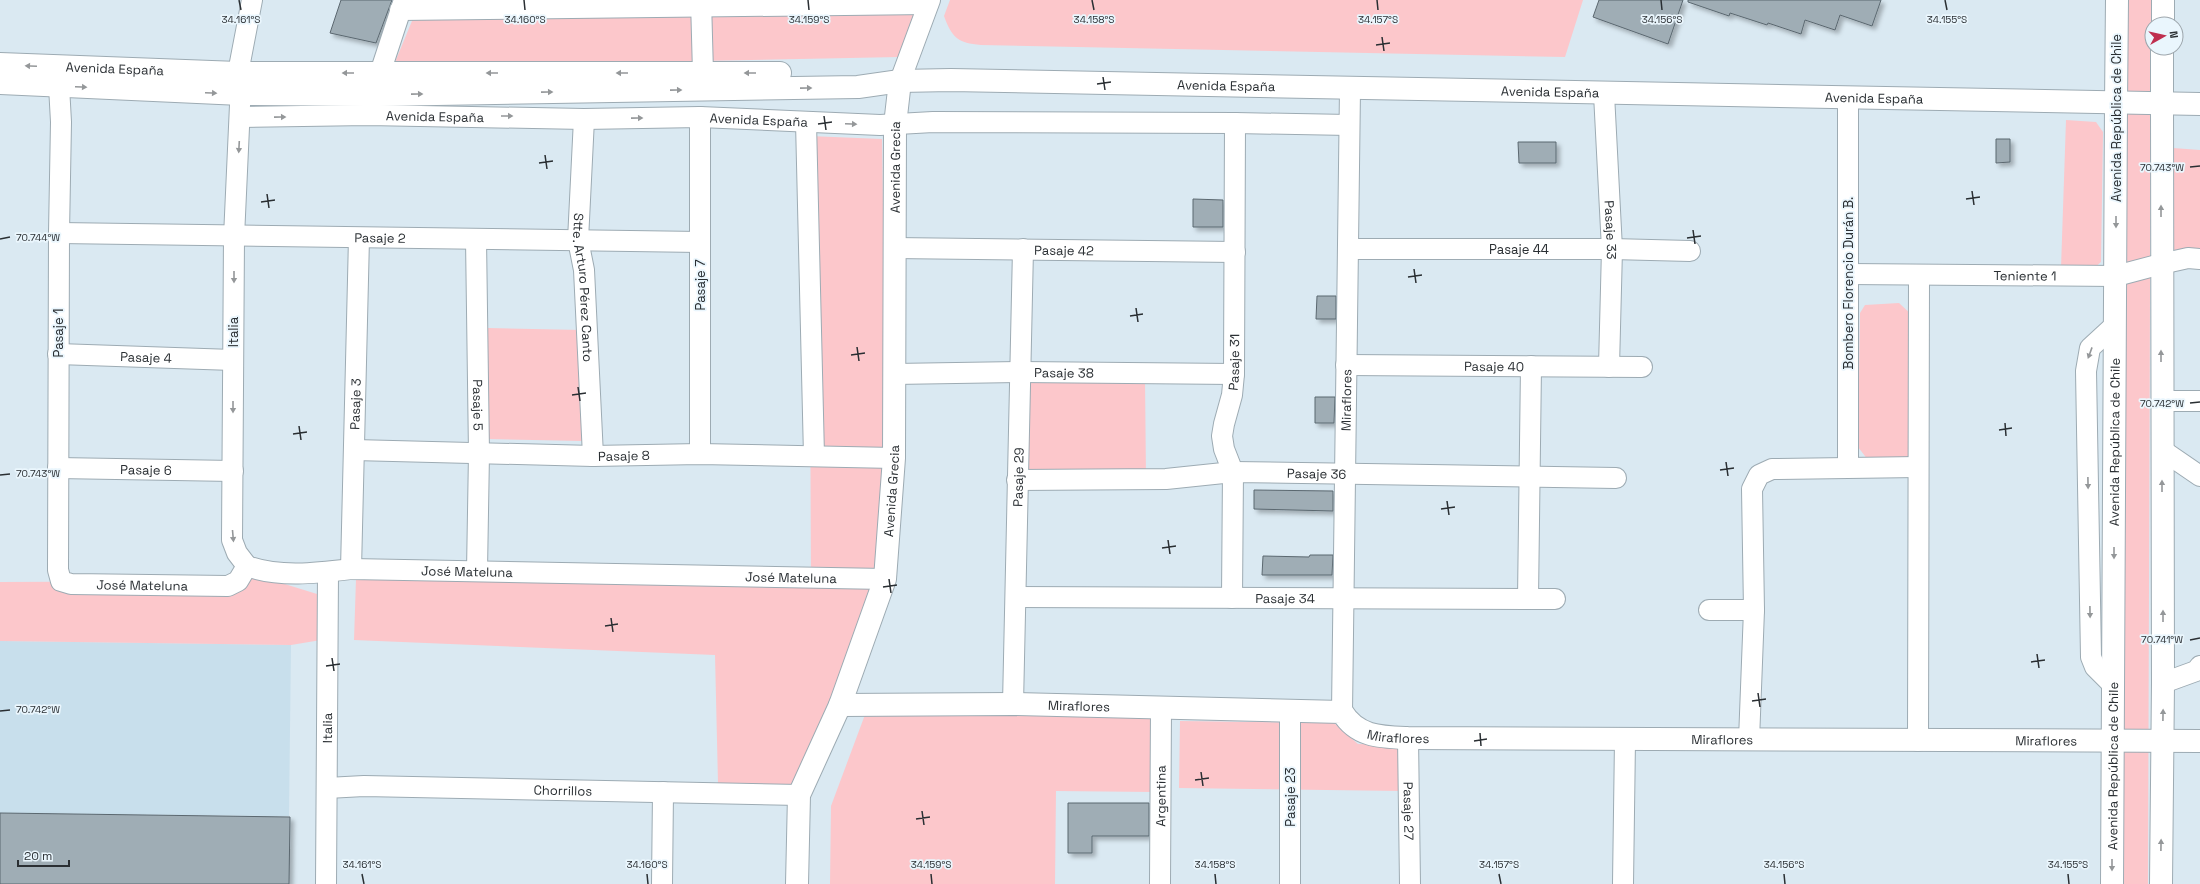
<svg xmlns="http://www.w3.org/2000/svg" width="2200" height="884" font-family="'Space Grotesk',sans-serif">
	<style>
		.built { fill: #c8dfec }
		.green { fill: #fcc7cb }
		.building { fill: #9fadb5; stroke: #5b6870; filter: url(#shadow) }
		.lines { fill: none; stroke-linecap: round; stroke-linejoin: round }
		.minor-casing { stroke: #9dabb3; stroke-width: 22 }
		.tertiary-casing { stroke: #9dabb3; stroke-width: 24 }
		.primary-casing { stroke: #9dabb3; stroke-width: 24 }
		.minor { stroke: #fff; stroke-width: 20 }
		.tertiary { stroke: #fff; stroke-width: 22 }
		.primary { stroke: #fff; stroke-width: 22 }
		.oneway { fill: #949799 }
		.ticks { fill: none; stroke: #2a2f33; stroke-width: 1.5 }
		.labels { text-anchor: middle; dominant-baseline: central; stroke-width: 3.5; stroke-linejoin: round; paint-order: stroke }
		.street-label { font-size: 13px; fill: #2a2f33; stroke: #eaf6fd }
		.ticks-label { font-size: 10px; text-anchor: middle; fill: #2a2f33; stroke: #eaf6fd; stroke-width: 3.5; stroke-linejoin: round; paint-order: stroke }
	</style>
	<defs>
		<filter id="shadow"><feDropShadow dx="3.5" dy="3.5" stdDeviation="2" flood-color="#0004"/></filter>
	</defs>
	<rect width="100%" height="100%" fill="#dae9f2"/>
	<path class="built" d="M0 641 291 645 289 816 0 813Z"/>
	<path class="green" d="M924 0 899 57 393 67 419 4Z
		M950 0H1583L1565 57 981 45C958 43 952 38 944 16Z
		M2125 0H2151L2148 884H2120Z
		M2066 120 2096 122 2103 132 2101 262 2093 269 2061 268Z
		M809 136 882 139 887 469 879 574 796 788 718 783 715 655 354 640 356 579 811 584Z
		M2173 148 2200 150V250H2172Z
		M1899 303 1913 316 1910 455 1905 460H1868L1858 447 1860 313 1865 305Z
		M488 328 582 330V441L487 439Z
		M1025 377 1145 379 1146 478H1023Z
		M262 577 317 594 321 640 291 645 0 641V582L238 581Z
		M866 712 1155 715 1154 792 1056 791 1055 884H830L831 806Z
		M1180 721 1334 723 1358 744 1402 745V791L1179 788Z"/>
	<path class="building" d="M341 0H392L376 43 330 33Z
		M1599 0H1683L1668 44 1593 17Z
		M1688 0H1881L1872 26 1840 15 1835 30 1805 20 1801 34 1768 23 1767 25 1730 13 1729 16 1688 2Z
		M1996 139H2010V162L1996 163Z
		M1518 142H1556V163H1519Z
		M1193 199 1223 200V227H1193Z
		M1317 296H1336V319H1316Z
		M1315 397H1335L1334 423H1315Z
		M1254 490 1333 491V511L1254 509Z
		M1310 555H1333L1332 575H1262L1263 556 1309 557Z
		M1068 803H1149V836H1092V853H1068Z
		M0 813 290 817 289 884H0Z"/>
	<g class="lines">
		<defs>
			<g id="minor">
				<path d="M701 0 703 73"/>
				<path d="M400 10 928 4"/>
				<path d="M238 73 252 0"/>
				<path d="M900 81 930 0"/>
				<path id="s1" d="M59 86 61 122 59 233 58 570 61 581 71 584 228 586 238 581 247 566"/>
				<path d="M378 88 380 73 404 0"/>
				<path id="s2" d="M1604 94 1612 249 1609 367"/>
				<path d="M1848 98V467"/>
				<path d="M240 105 234 237 232 540 237 553 247 566"/>
				<path id="s3" d="M241 117 368 115 584 119 700 117 880 125 933 122 1235 123 1349 125"/>
				<path id="s4" d="M584 119 578 240 584 270 593 456"/>
				<path d="M806 122 814 456"/>
				<path id="s5" d="M59 233 700 242"/>
				<path id="s6" d="M476 239 479 453 477 571"/>
				<path id="s7" d="M894 248 1235 252"/>
				<path id="s8" d="M1348 249H1612L1690 251"/>
				<path id="s9" d="M1848 274 2116 276 2161 264 2188 258 2200 259"/>
				<path id="s10" d="M58 354 233 360"/>
				<path id="s11" d="M1346 365 1642 367"/>
				<path id="s12" d="M894 374 1021 372 1234 374"/>
				<path d="M2162 401H2200"/>
				<path id="s13" d="M354 450 593 456 700 454 894 458"/>
				<path d="M2162 450 2200 476"/>
				<path d="M700 454V117"/>
				<path id="s14" d="M58 468 233 471"/>
				<path id="s15" d="M1017 480 1166 479 1233 472 1616 478"/>
				<path id="s16" d="M247 566C279 578 318 573 351 569L885 579"/>
				<path id="s17" d="M351 569 359 238"/>
				<path id="s18" d="M1016 597 1555 599"/>
				<path id="s19" d="M1232 598 1233 472 1224 449 1222 436 1224 424 1232 395 1234 374 1235 123"/>
				<path d="M1528 599 1531 366"/>
				<path d="M1709 610H1754"/>
				<path d="M2163 683 2196 671 2200 666"/>
				<path d="M2114 686 2095 667 2091 657 2086 371 2090 348 2115 325"/>
				<path id="s20" d="M1013 704 1023 249"/>
				<path d="M1290 710V884"/>
				<path id="s21" d="M1342 712 1350 89"/>
				<path id="s22" d="M1408 738 1410 884"/>
				<path d="M1749 740 1754 610 1752 489 1759 475 1772 469 1918 467"/>
				<path d="M1918 741 1919 275"/>
				<path id="s23" d="M327 788 364 786 799 795"/>
				<path id="s24" d="M326 884 328 573"/>
				<path d="M662 884 663 792"/>
				<path id="s25" d="M1160 884 1161 708"/>
				<path d="M1623 884 1625 740"/>
			</g>
			<g id="tertiary">
				<path d="M2163 24V0"/>
				<path d="M2116 104 2117 0"/>
				<path d="M2162 104V48"/>
				<path id="s26" d="M840 705 1013 704 1342 712C1357 737 1381 737 1408 738L2200 741"/>
				<path id="s27" d="M797 884 799 795 840 705 885 579 894 458 895 125 900 81"/>
			</g>
			<g id="primary">
				<path id="s28" d="M0 64 238 73H780"/>
				<path id="s29" d="M0 83 241 94 378 95 858 87 900 81 951 80 2200 104"/>
				<path id="s30" d="M2112 884 2116 104"/>
				<path d="M2161 884 2163 683 2162 104"/>
			</g>
		</defs>
		<use href="#minor" class="minor-casing"/>
		<use href="#tertiary" class="tertiary-casing"/>
		<use href="#primary" class="primary-casing"/>
		<use href="#minor" class="minor"/>
		<use href="#tertiary" class="tertiary"/>
		<use href="#primary" class="primary"/>
	</g>
	<defs><path id="oneway-solid" d="M-6-.8H1V-3.2L6.5 0L1 3.2V.8H-6Z"/></defs>
	<g class="oneway">
		<use href="#oneway-solid" transform="translate(31 66) rotate(-177)"/>
		<use href="#oneway-solid" transform="translate(348 73) rotate(-180)"/>
		<use href="#oneway-solid" transform="translate(492 73) rotate(180)"/>
		<use href="#oneway-solid" transform="translate(622 73) rotate(180)"/>
		<use href="#oneway-solid" transform="translate(750 73) rotate(-180)"/>
		<use href="#oneway-solid" transform="translate(81 87) rotate(3)"/>
		<use href="#oneway-solid" transform="translate(806 88) rotate(-1)"/>
		<use href="#oneway-solid" transform="translate(676 90) rotate(-1)"/>
		<use href="#oneway-solid" transform="translate(547 92) rotate(-1)"/>
		<use href="#oneway-solid" transform="translate(211 93) rotate(3)"/>
		<use href="#oneway-solid" transform="translate(417 94) rotate(-1)"/>
		<use href="#oneway-solid" transform="translate(507 116)"/>
		<use href="#oneway-solid" transform="translate(280 117) rotate(-1)"/>
		<use href="#oneway-solid" transform="translate(637 118) rotate(-1)"/>
		<use href="#oneway-solid" transform="translate(851 124) rotate(2)"/>
		<use href="#oneway-solid" transform="translate(239 147) rotate(93)"/>
		<use href="#oneway-solid" transform="translate(2161 211) rotate(-90)"/>
		<use href="#oneway-solid" transform="translate(2116 222) rotate(90)"/>
		<use href="#oneway-solid" transform="translate(234 277) rotate(90)"/>
		<use href="#oneway-solid" transform="translate(2090 353) rotate(110)"/>
		<use href="#oneway-solid" transform="translate(2161 356) rotate(-90)"/>
		<use href="#oneway-solid" transform="translate(233 407) rotate(90)"/>
		<use href="#oneway-solid" transform="translate(2088 483) rotate(89)"/>
		<use href="#oneway-solid" transform="translate(2162 486) rotate(-90)"/>
		<use href="#oneway-solid" transform="translate(233 536) rotate(85)"/>
		<use href="#oneway-solid" transform="translate(2114 553) rotate(90)"/>
		<use href="#oneway-solid" transform="translate(2090 612) rotate(89)"/>
		<use href="#oneway-solid" transform="translate(2163 616) rotate(-90)"/>
		<use href="#oneway-solid" transform="translate(2163 715) rotate(-89)"/>
		<use href="#oneway-solid" transform="translate(2161 845) rotate(-89)"/>
		<use href="#oneway-solid" transform="translate(2112 865) rotate(90)"/>
	</g>
	<path class="ticks" d="M239 0 241 10M524 0 525 10M808 0 809 10M1092 0 1094 10M1377 0 1378 10M1661 0 1662 10M1945 0 1947 10M1382 37 1384 51M1376 45 1390 43M1103 77 1105 90M1097 84 1111 82M824 116 826 130M818 124 832 122M545 155 547 169M539 163 553 161M2190 167 2200 166M1972 191 1974 205M267 194 269 208M1966 199 1980 197M261 202 275 200M1693 230 1695 244M1687 238 1701 236M0 239 10 237M1414 269 1416 283M1408 277 1422 275M1136 308 1138 322M1130 316 1143 314M857 347 859 361M851 355 865 353M578 387 580 401M572 395 586 393M2190 403 2200 402M2005 423 2006 436M299 426 301 440M1999 430 2012 428M293 434 307 432M1726 462 1728 476M1720 470 1734 468M0 475 10 474M1447 501 1449 515M1441 509 1455 507M1168 540 1170 554M1162 548 1176 546M889 579 891 593M883 587 897 585M611 618 613 632M605 626 618 624M2190 640 2200 638M2037 654 2039 668M332 658 334 671M2031 662 2045 660M326 666 340 664M1758 693 1760 707M1752 701 1766 699M0 711 10 710M1480 733 1481 746M1474 741 1487 739M1201 772 1203 786M1195 780 1209 778M922 811 924 825M916 819 930 817M362 874 364 884M647 874 648 884M931 874 932 884M1215 874 1216 884M1499 874 1501 884M1784 874 1785 884M2068 874 2069 884"/>
	<g class="labels">
		<g class="street-label">
			<text stroke="none"><textPath href="#s28" startOffset="115">Avenida España</textPath></text>
			<text stroke="none"><textPath href="#s29" startOffset="1227">Avenida España</textPath></text>
			<text stroke="none"><textPath href="#s29" startOffset="1551">Avenida España</textPath></text>
			<text stroke="none"><textPath href="#s29" startOffset="1875">Avenida España</textPath></text>
			<text stroke="none"><textPath href="#s3" startOffset="194">Avenida España</textPath></text>
			<text transform="translate(2116 118) rotate(-90)">Avenida República de Chile</text>
			<text stroke="none"><textPath href="#s3" startOffset="518">Avenida España</textPath></text>
			<text stroke="none"><textPath href="#s27" startOffset="734">Avenida Grecia</textPath></text>
			<text stroke="none"><textPath href="#s2" startOffset="136">Pasaje 33</textPath></text>
			<text stroke="none"><textPath href="#s5" startOffset="321">Pasaje 2</textPath></text>
			<text stroke="none"><textPath href="#s8" startOffset="171">Pasaje 44</textPath></text>
			<text stroke="none"><textPath href="#s7" startOffset="170">Pasaje 42</textPath></text>
			<text stroke="none"><textPath href="#s9" startOffset="177">Teniente 1</textPath></text>
			<text transform="translate(1848 283) rotate(-90)">Bombero Florencio Durán B.</text>
			<text transform="translate(700 285) rotate(-90)">Pasaje 7</text>
			<text stroke="none"><textPath href="#s4" startOffset="169">Stte. Arturo Pérez Canto</textPath></text>
			<text transform="translate(233 332) rotate(-90)">Italia</text>
			<text transform="translate(58 333) rotate(-90)">Pasaje 1</text>
			<text stroke="none"><textPath href="#s10" startOffset="88">Pasaje 4</textPath></text>
			<text stroke="none"><textPath href="#s19" startOffset="239">Pasaje 31</textPath></text>
			<text stroke="none"><textPath href="#s11" startOffset="148">Pasaje 40</textPath></text>
			<text stroke="none"><textPath href="#s12" startOffset="170">Pasaje 38</textPath></text>
			<text stroke="none"><textPath href="#s21" startOffset="312">Miraflores</textPath></text>
			<text stroke="none"><textPath href="#s17" startOffset="165">Pasaje 3</textPath></text>
			<text stroke="none"><textPath href="#s6" startOffset="166">Pasaje 5</textPath></text>
			<text stroke="none"><textPath href="#s30" startOffset="442">Avenida República de Chile</textPath></text>
			<text stroke="none"><textPath href="#s13" startOffset="270">Pasaje 8</textPath></text>
			<text stroke="none"><textPath href="#s14" startOffset="88">Pasaje 6</textPath></text>
			<text stroke="none"><textPath href="#s15" startOffset="300">Pasaje 36</textPath></text>
			<text stroke="none"><textPath href="#s20" startOffset="227">Pasaje 29</textPath></text>
			<text stroke="none"><textPath href="#s27" startOffset="410">Avenida Grecia</textPath></text>
			<text stroke="none"><textPath href="#s16" startOffset="221">José Mateluna</textPath></text>
			<text stroke="none"><textPath href="#s16" startOffset="545">José Mateluna</textPath></text>
			<text stroke="none"><textPath href="#s1" startOffset="577">José Mateluna</textPath></text>
			<text stroke="none"><textPath href="#s18" startOffset="269">Pasaje 34</textPath></text>
			<text stroke="none"><textPath href="#s26" startOffset="239">Miraflores</textPath></text>
			<text stroke="none"><textPath href="#s24" startOffset="156">Italia</textPath></text>
			<text stroke="none"><textPath href="#s26" startOffset="567">Miraflores</textPath></text>
			<text stroke="none"><textPath href="#s26" startOffset="891">Miraflores</textPath></text>
			<text stroke="none"><textPath href="#s26" startOffset="1215">Miraflores</textPath></text>
			<text stroke="none"><textPath href="#s30" startOffset="118">Avenida República de Chile</textPath></text>
			<text stroke="none"><textPath href="#s23" startOffset="236">Chorrillos</textPath></text>
			<text stroke="none"><textPath href="#s25" startOffset="88">Argentina</textPath></text>
			<text transform="translate(1290 797) rotate(-90)">Pasaje 23</text>
			<text stroke="none"><textPath href="#s22" startOffset="73">Pasaje 27</textPath></text>
		</g>
	</g>
	<g class="ticks-label">
		<text x="241" y="23">34.161°S</text>
		<text x="525" y="23">34.160°S</text>
		<text x="809" y="23">34.159°S</text>
		<text x="1094" y="23">34.158°S</text>
		<text x="1378" y="23">34.157°S</text>
		<text x="1662" y="23">34.156°S</text>
		<text x="1947" y="23">34.155°S</text>
		<text x="2162" y="171">70.743°W</text>
		<text x="38" y="241">70.744°W</text>
		<text x="2162" y="407">70.742°W</text>
		<text x="38" y="477">70.743°W</text>
		<text x="2162" y="643">70.741°W</text>
		<text x="38" y="713">70.742°W</text>
		<text x="362" y="868">34.161°S</text>
		<text x="647" y="868">34.160°S</text>
		<text x="931" y="868">34.159°S</text>
		<text x="1215" y="868">34.158°S</text>
		<text x="1499" y="868">34.157°S</text>
		<text x="1784" y="868">34.156°S</text>
		<text x="2068" y="868">34.155°S</text>
	</g>
	<g transform="translate(2164 36) rotate(82)"><circle r="19" fill="#eaf6fd" stroke="#9da6ac"/>
	<path d="M0-3L7 15L0 10L-7 15Z" fill="#bf2f4f"/>
	<text y="-6" font-size="11" font-weight="bold" text-anchor="middle" fill="#2a2f33">N</text>
	</g>
	<path d="M18 860v6h51v-6" fill="none" stroke="#2a2f33" stroke-width="2"/>
	<text x="24" y="860" font-size="12" fill="#2a2f33" stroke="#eaf6fd" stroke-width="3" paint-order="stroke">20 m</text>
</svg>
